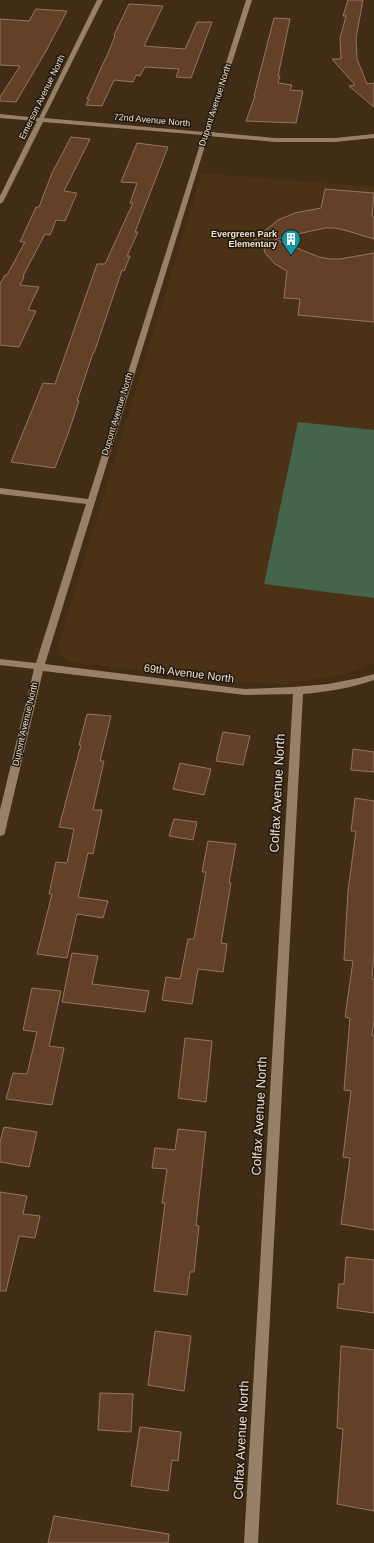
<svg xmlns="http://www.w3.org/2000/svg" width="374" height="1543" font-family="Helvetica,sans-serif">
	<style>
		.built { fill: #4b3214 }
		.green { fill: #45644c }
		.building { fill: #654029; stroke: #947563 }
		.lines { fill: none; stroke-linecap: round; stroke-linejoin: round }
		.minor { fill: #978066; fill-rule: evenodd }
		.labels { text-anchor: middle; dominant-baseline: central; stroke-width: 3; stroke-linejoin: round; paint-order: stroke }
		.far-street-label { font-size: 9px; fill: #f0e3d5; stroke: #20170d }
		.far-poi-label { font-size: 9px; font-weight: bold; fill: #f0e3d5; stroke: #20170d; text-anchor: end }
		.street-label { font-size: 11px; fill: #f0e3d5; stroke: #20170d }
		.near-street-label { font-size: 13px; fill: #f0e3d5; stroke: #20170d }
	</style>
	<rect width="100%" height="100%" fill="#412d15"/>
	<path class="built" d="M202 173 374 187V663L346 674 286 684 237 682 71 662 60 655 58 645Z"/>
	<path class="green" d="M298 422 374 430V598L264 584Z"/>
	<path class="building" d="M348 0H363L356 38 357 59 367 84 374 83V107L349 86 355 85 332 59H341L340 38 346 16H343Z
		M129 4 163 6 144 46 185 49 197 22H212L191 78 176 77 179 69 145 67 140 76 136 75 133 82 114 80 102 106 86 105 89 99H87L108 53 115 36 114 35Z
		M36 9 67 11 46 51 16 102 0 101V97L20 66 0 65V19L29 21Z
		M274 18 290 19 278 76H280L278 83 292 85 290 90 303 91 296 123 246 121 255 96H254Z
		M71 137 90 139 64 191 77 193 65 221 56 220 50 235 45 234 23 276 24 277 20 285 39 287 28 310 36 311 19 347 0 345V284L5 275H7L25 242H20L36 207H39L52 173Z
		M137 143 168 147 135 232H138L127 256H130L124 271 122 270 94 353H93L77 401H79L68 434 55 468 11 462 43 383 55 384 97 264H105L133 203H130L137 183 121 182Z
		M325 189 374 193 372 216 374 217V239L344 230 335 228H325L275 239 319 257 330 259H340L374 253V322L298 315 300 299 284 298 287 271 275 264 265 253 262 241 250 244 260 235V232L262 233 278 220 295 213 321 208Z
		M87 714 111 716 100 761H104L93 810H102L93 854 88 853 78 897 108 901 103 918 77 914 67 958 37 954 52 894H49L56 862 67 863 74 829 59 827 81 745H79Z
		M223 732 250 736 243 765 216 761Z
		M353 749 374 752V772L351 770Z
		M180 763 211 769 204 795 173 789Z
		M355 798 374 801V952L372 979H374V1019L372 1035 374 1036V1230L341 1224 350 1158 343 1157 351 1091 344 1090 350 1018 345 1017 353 961 344 960 348 891 356 831H351Z
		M174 819 197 822 193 840 169 836Z
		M208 841 236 844 229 883H231L221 943 227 944 223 972 198 969 192 1004 162 1000 166 977 180 979 188 939H194L206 872H202Z
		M72 953 98 956 92 984 149 991 145 1012 62 1002Z
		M32 988 61 991 49 1046 64 1048 52 1105 6 1099 13 1073 27 1074 37 1032 23 1030Z
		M185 1038 212 1041 206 1102 178 1098Z
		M4 1127 37 1132 29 1167 0 1162V1142Z
		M178 1129 206 1132 196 1225 199 1226 194 1272H190L187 1295 154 1291 165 1203H162L167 1169 152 1168 155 1148 175 1150Z
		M0 1192 27 1196 23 1214 40 1216 35 1238 19 1236 6 1291H0Z
		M346 1257 374 1260V1313L337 1308 339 1284H344Z
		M155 1331 191 1336 184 1391 148 1385Z
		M341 1346 374 1350V1511L337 1504 343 1429 337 1428Z
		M100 1393 133 1394 131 1432 98 1430Z
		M140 1427 181 1432 178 1461 172 1460 168 1491 131 1486Z
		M54 1516 169 1534 168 1543H48Z"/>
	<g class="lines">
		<path class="minor" d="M97 0H103L44 118 204 132 246 0H252L210 132 275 138H335L374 134V138L335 142H275L208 136 45 664 245 689 293 687 328 684 359 678 374 674V680C351 688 327 692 303 694L258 1543H244L293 694 245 695 43 671 5 832 4 835 0 836V810L34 669 0 665V659L36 663 86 504 0 494V488L88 499 203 135 43 122 3 202 0 204V196L37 121 0 118V114L39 118Z"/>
	</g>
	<defs>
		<symbol id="building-pin" viewBox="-11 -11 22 30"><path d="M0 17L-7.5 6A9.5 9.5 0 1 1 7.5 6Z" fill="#0f9aa8" stroke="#20170d"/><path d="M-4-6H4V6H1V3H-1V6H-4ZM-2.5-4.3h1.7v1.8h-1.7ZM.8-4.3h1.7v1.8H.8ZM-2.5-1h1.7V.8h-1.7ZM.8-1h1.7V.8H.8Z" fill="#fff"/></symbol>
	</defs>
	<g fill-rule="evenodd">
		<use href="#building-pin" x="280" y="228" width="22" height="30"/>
	</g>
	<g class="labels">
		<g class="far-street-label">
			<text transform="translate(42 97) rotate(-64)">Emerson Avenue North</text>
			<text transform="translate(215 105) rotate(-72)">Dupont Avenue North</text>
			<text transform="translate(152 120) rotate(5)">72nd Avenue North</text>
			<text transform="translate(117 414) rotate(-73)">Dupont Avenue North</text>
			<text transform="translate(25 724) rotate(-77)">Dupont Avenue North</text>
		</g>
		<g class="far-poi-label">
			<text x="277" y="234">Evergreen Park<tspan x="277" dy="10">Elementary</tspan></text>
		</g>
		<g class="street-label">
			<text transform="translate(189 673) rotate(7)">69th Avenue North</text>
		</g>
		<g class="near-street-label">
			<text transform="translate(277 793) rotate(-87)">Colfax Avenue North</text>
			<text transform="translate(259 1116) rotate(-87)">Colfax Avenue North</text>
			<text transform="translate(241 1440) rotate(-87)">Colfax Avenue North</text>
		</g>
	</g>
</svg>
